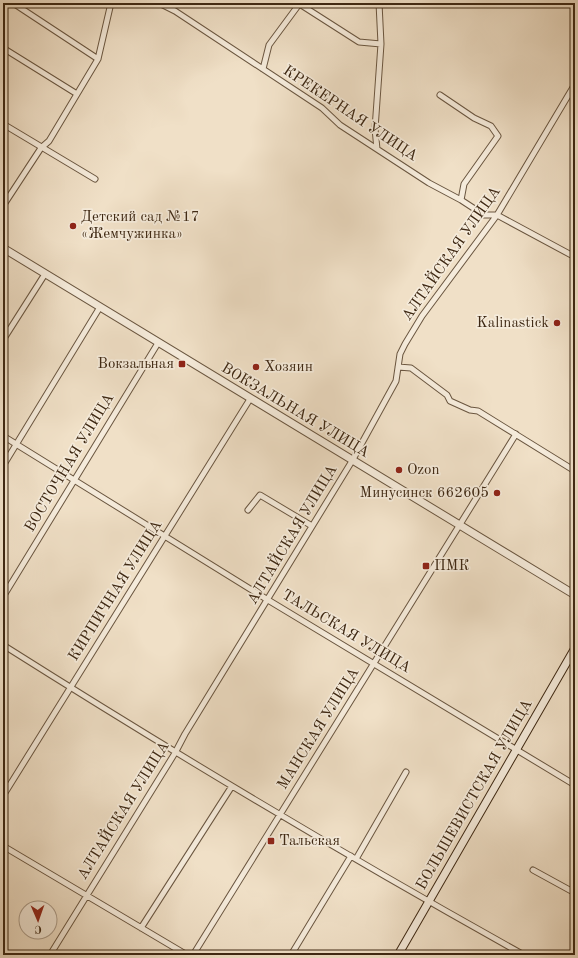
<svg xmlns="http://www.w3.org/2000/svg" width="578" height="958" font-family="'Old Standard TT',serif">
	<style>
		.lines { fill: none; stroke-linecap: round; stroke-linejoin: round }
		.minor-casing { stroke: #6a5640; stroke-width: 7 }
		.tertiary-casing { stroke: #6a5640; stroke-width: 9 }
		.secondary-casing { stroke: #3e2813; stroke-width: 9 }
		.minor { stroke: #f5ebdb; stroke-width: 5 }
		.tertiary { stroke: #f5ebdb; stroke-width: 7 }
		.secondary { stroke: #f5ebdb; stroke-width: 7 }
		.poi-dot { fill: #8f2418; stroke: #f5ebdb; stroke-width: 1.5 }
		.labels { text-anchor: middle; dominant-baseline: central; stroke-width: 3.5; stroke-linejoin: round; paint-order: stroke }
		.street-label { font-size: 15px; fill: #3e2813; stroke: #f5ebdb }
		.poi-label { font-size: 15px; fill: #3e2813; stroke: #f5ebdb; text-anchor: start }
	</style>
	<rect width="100%" height="100%" fill="#f0e0c7"/>
	<filter id="stains"><feTurbulence type="fractalNoise" baseFrequency=".005" numOctaves="4"/><feColorMatrix values="0 0 0 0 .2 0 0 0 0 .09 0 0 0 0 .02 0 0 0 .5 -.17"/></filter>
	<radialGradient id="worn" r=".72"><stop offset=".6" stop-color="#630" stop-opacity="0"/><stop offset="1" stop-color="#630" stop-opacity=".3"/></radialGradient>
	<g class="lines">
		<defs>
			<path id="minor" d="M13 3 98 59
				M159 3 175 11 322 108 340 125 429 183 461 200 484 215H497L575 257
				M298 3 359 42 381 44
				M3 48 77 94
				M263 69 269 45 300 3
				M440 95 474 118 491 126 498 136 464 184 461 200
				M3 124 95 179
				M377 149 375 129 381 44 379 3
				M3 206 41 148 49 141 98 59 111 3
				M3 340 45 274
				M398 367 411 368 447 395 450 401 470 410 478 411 575 471
				M3 436 268 600 575 785
				M3 466 100 307
				M248 510 260 495 312 526
				M3 597 158 343
				M3 645C174 753 348 857 524 955
				M3 796 250 399
				M3 846 187 955
				M356 859 406 772
				M533 870 575 893
				M141 928 232 786
				M50 955 175 753 185 734 352 461 396 381 400 354 405 344 422 316 497 215 575 84
				M193 955 516 434
				M291 955 351 856"/>
			<path id="tertiary" d="M3 248 575 595"/>
			<path id="secondary" d="M398 955 575 648"/>
		</defs>
		<use href="#minor" class="minor-casing"/>
		<use href="#tertiary" class="tertiary-casing"/>
		<use href="#secondary" class="secondary-casing"/>
		<use href="#minor" class="minor"/>
		<use href="#tertiary" class="tertiary"/>
		<use href="#secondary" class="secondary"/>
	</g>
	<g class="poi-dot">
		<circle cx="73" cy="226" r="4"/>
		<circle cx="557" cy="323" r="4"/>
		<rect x="178" y="360" width="8" height="8" rx="2"/>
		<circle cx="256" cy="367" r="4"/>
		<circle cx="399" cy="470" r="4"/>
		<circle cx="497" cy="493" r="4"/>
		<rect x="422" y="562" width="8" height="8" rx="2"/>
		<rect x="267" y="837" width="8" height="8" rx="2"/>
	</g>
	<g class="labels">
		<g class="street-label">
			<text transform="translate(350 114) rotate(34)">КРЕКЕРНАЯ УЛИЦА</text>
			<text transform="translate(452 254) rotate(-55)">АЛТАЙСКАЯ УЛИЦА</text>
			<text transform="translate(295 411) rotate(31)">ВОКЗАЛЬНАЯ УЛИЦА</text>
			<text transform="translate(70 463) rotate(-59)">ВОСТОЧНАЯ УЛИЦА</text>
			<text transform="translate(293 535) rotate(-59)">АЛТАЙСКАЯ УЛИЦА</text>
			<text transform="translate(116 591) rotate(-58)">КИРПИЧНАЯ УЛИЦА</text>
			<text transform="translate(346 632) rotate(31)">ТАЛЬСКАЯ УЛИЦА</text>
			<text transform="translate(319 729) rotate(-58)">МАНСКАЯ УЛИЦА</text>
			<text transform="translate(475 795) rotate(-60)">БОЛЬШЕВИСТСКАЯ УЛИЦА</text>
			<text transform="translate(124 811) rotate(-58)">АЛТАЙСКАЯ УЛИЦА</text>
		</g>
		<g class="poi-label">
			<text x="81" y="217">Детский сад №17<tspan x="81" dy="17">«Жемчужинка»</tspan></text>
			<text x="549" y="323" text-anchor="end">Kalinastick</text>
			<text x="174" y="364" text-anchor="end">Вокзальная</text>
			<text x="264" y="367">Хозяин</text>
			<text x="407" y="470">Ozon</text>
			<text x="489" y="493" text-anchor="end">Минусинск 662605</text>
			<text x="434" y="566">ПМК</text>
			<text x="279" y="841">Тальская</text>
		</g>
	</g>
	<rect width="578" height="958" fill="none" stroke="#f0e0c7" stroke-width="16"/>
	<rect x="4" y="4" width="570" height="950" fill="none" stroke="#3e2813" stroke-width="2"/>
	<rect x="8" y="8" width="562" height="942" fill="none" stroke="#3e2813"/>
	<g transform="translate(38 920) rotate(178)"><circle r="19" fill="#f5ebdb" stroke="#ac9d8b"/>
	<path d="M0-3L7 15L0 10L-7 15Z" fill="#8f2418"/>
	<text y="-6" font-size="11" font-weight="bold" text-anchor="middle" fill="#3e2813">С</text>
	</g>
	<rect width="100%" height="100%" filter="url(#stains)"/>
	<rect width="100%" height="100%" fill="url(#worn)"/>
</svg>
